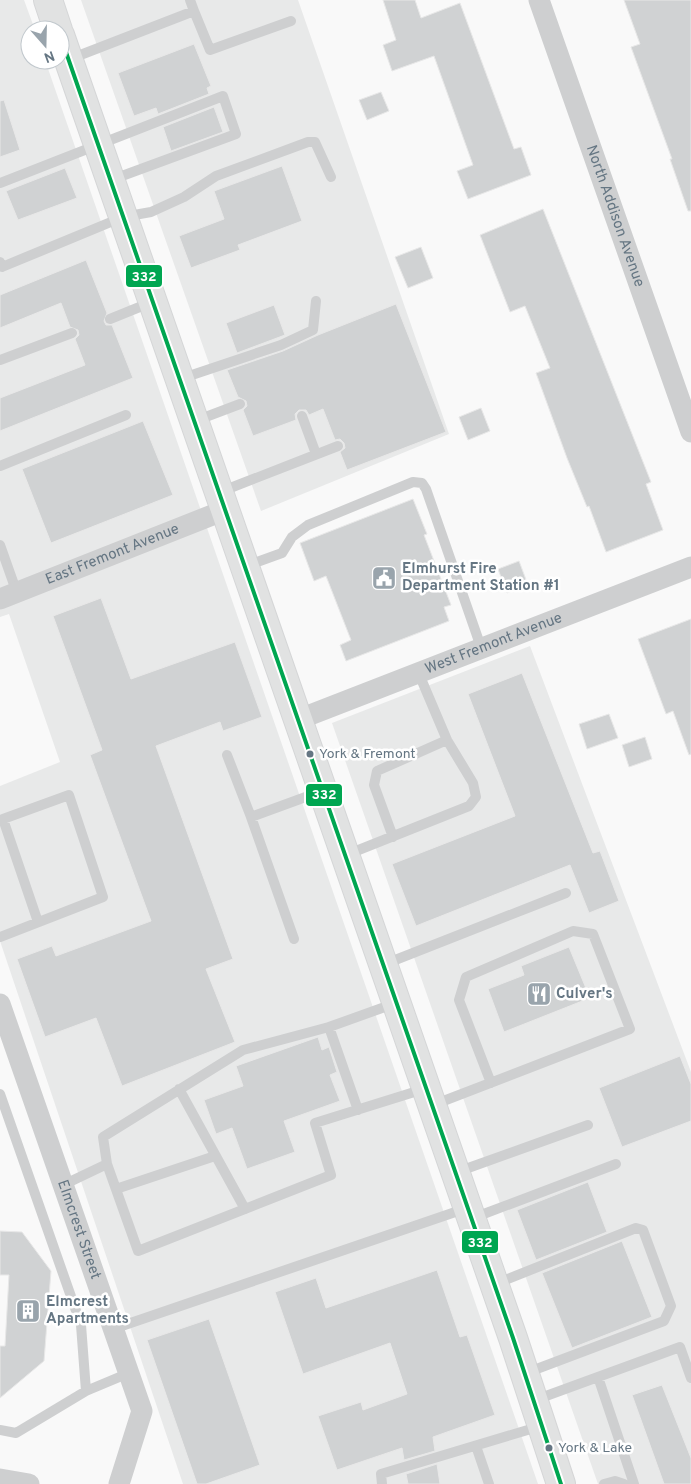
<svg xmlns="http://www.w3.org/2000/svg" width="691" height="1484" font-family="Overpass,sans-serif">
	<style>
		.built { fill: #e8e9e9 }
		.building { fill: #d0d2d3; stroke: #e8e8e8 }
		.lines { fill: none; stroke-linecap: round; stroke-linejoin: round }
		.secondary-casing { stroke: #d5d6d7; stroke-width: 30 }
		.service { stroke: #cecfd0; stroke-width: 10 }
		.minor { stroke: #cecfd0; stroke-width: 21 }
		.secondary { stroke: #e1e2e2; stroke-width: 28 }
		.bus-1-casing { stroke: #fff; stroke-width: 8 }
		.bus-1 { stroke: #00a651; stroke-width: 4 }
		.bus-dot { fill: #657683; stroke: #fff; stroke-width: 2 }
		.labels { text-anchor: middle; dominant-baseline: central; stroke-width: 5; stroke-linejoin: round; paint-order: stroke }
		.bus-label { font-size: 14px; fill: #657683; stroke: #fff; text-anchor: start }
		.street-label { font-size: 15px; fill: #657683; stroke: #fff }
		.poi-label { font-size: 15px; font-weight: bold; fill: #657683; stroke: #fff; text-anchor: start }
		.line-badge { stroke: #fff; stroke-width: 2 }
		.badge-label { font-size: 14px; text-anchor: middle; font-weight: bold; fill: #fff }
	</style>
	<rect width="100%" height="100%" fill="#f9f9f9"/>
	<path class="built" d="M0 0H24L35 30H30V60H45L538 1484H183L0 941V786L60 762 9 614 0 617Z
		M81 0H298L449 434 261 511Z
		M530 646 691 1072V1484H598L332 723Z"/>
	<path class="building" d="M383 0H415L421 18 460 3 514 149 521 147 531 175 468 199 457 171 473 165 434 56 392 71 383 45 396 40Z
		M624 0H691V211H688L670 159H672L631 47 640 44Z
		M194 44 211 86 207 88 209 94 158 114 156 108 134 116 118 73Z
		M381 92 389 111 367 120 359 100Z
		M4 100 20 150 0 157V101Z
		M214 107 223 132 171 151 163 127Z
		M282 166 302 221 238 245 240 250 191 268 179 236 224 219 214 191Z
		M65 168 77 198 18 220 6 191Z
		M543 209 651 482 646 484 663 530 606 552 589 506 587 507 567 458 536 373 550 368 525 306 510 312 480 235Z
		M421 247 433 278 408 288 395 257Z
		M86 260 107 313 104 321 106 325H112L133 378 0 431V398L85 365 75 339 79 335 78 330 70 327 61 303 0 328V295Z
		M396 304 446 432 347 470 340 452 345 448 344 443 340 439 335 440 323 409 309 415 306 410H299L295 414 296 420 253 436 243 410 247 406 246 401 238 397 227 370 283 351 318 335Z
		M274 305 285 335 237 353 226 323Z
		M481 408 490 431 468 440 459 417Z
		M143 421 173 495 51 543 22 469Z
		M413 499 427 534 424 535 451 605 444 607 449 621 346 661 340 645 351 640 326 576 314 581 300 543Z
		M519 561 528 585 507 593 498 569Z
		M101 598 131 679 235 642 262 717 223 731 220 722 156 746 233 959 206 969 235 1042 122 1086 96 1018 45 1037 17 959 52 946 56 956 151 921 90 755 102 750 53 616Z
		M691 619V754L689 755 673 711 666 714 638 639Z
		M522 673 593 853 600 851 619 901 589 913 570 865 416 926 392 864 515 816 468 694Z
		M609 714 618 738 587 749 579 724Z
		M645 737 652 759 629 767 622 745Z
		M569 947 590 998 504 1032 488 989 524 975 521 966Z
		M318 1037 322 1050 329 1047 337 1072 330 1075 340 1101 284 1121 295 1152 247 1169 232 1128 216 1134 204 1100 243 1086 236 1066Z
		M680 1056 691 1084V1121L622 1147 599 1088Z
		M588 1182 607 1232 536 1260 517 1210Z
		M0 1231 22 1232 51 1271 44 1361 0 1398V1346H5L9 1275H0Z
		M622 1241 652 1317 572 1348 542 1273Z
		M437 1270 460 1337 467 1335 495 1415 433 1437 435 1451 404 1460 402 1448 337 1470 318 1416 361 1402 363 1410 407 1394 390 1343 303 1374 275 1292 316 1278 326 1308Z
		M209 1319 260 1465 206 1484H197L147 1340Z
		M662 1385 691 1458V1484H664L632 1395Z
		M437 1464 440 1484H408L406 1474Z"/>
	<g class="lines">
		<defs>
			<path id="secondary" d="M48 0 58 30
				M60 35 513 1338 561 1484"/>
		</defs>
		<use href="#secondary" class="secondary-casing"/>
		<path class="service" d="M194 11 210 50 291 21
			M70 59 194 11 190 0
			M0 183 223 96 236 134 111 180
			M0 262 2 267 123 217 151 212 184 197 216 176 308 142H315L331 177
			M110 319 152 302
			M0 360 72 333
			M180 379 281 345 313 330 316 301
			M302 416 316 454
			M195 421 240 404
			M0 466 126 415
			M220 492 338 446
			M0 545 17 593
			M246 566 282 553 292 537 308 525 413 482 422 483 426 489 482 650
			M227 755 251 817
			M393 837 374 785 377 771 447 740
			M346 855 469 806 476 797 473 783 447 740 419 674
			M0 937 103 897 69 795 3 819 38 922
			M294 939 251 817 322 791
			M385 964 566 893
			M329 1027 243 1050 103 1137 107 1164 138 1251 331 1175 315 1123 424 1089
			M179 1089 245 1209
			M0 1094 81 1325 86 1391
			M433 1105 630 1029 593 934 573 931 466 977 459 1000 491 1083
			M358 1110 329 1027 396 1003
			M457 1172 588 1125
			M63 1185 107 1164
			M116 1189 215 1156
			M473 1218 616 1164
			M495 1284 636 1228 643 1230 671 1306 664 1321 526 1373
			M113 1329 467 1208
			M598 1377 634 1484
			M535 1400 680 1347 691 1378
			M0 1430 16 1433 86 1391 129 1373
			M476 1446 489 1484
			M382 1484 381 1474 541 1426
			M604 1484 615 1481 624 1484"/>
		<g class="minor">
			<path id="s1" d="M539 0 691 432"/>
			<path id="s2" d="M0 599 225 510"/>
			<path id="s3" d="M297 720 691 567"/>
			<path id="s4" d="M0 1004 142 1411 119 1484"/>
			<path d="M0 1479 29 1484"/>
		</g>
		<use href="#secondary" class="secondary"/>
		<defs>
			<path id="bus-1" d="M60 35 513 1338 561 1484"/>
		</defs>
		<use href="#bus-1" class="bus-1-casing"/>
		<use href="#bus-1" class="bus-1"/>
	</g>
	<defs>
		<symbol id="civic-square" viewBox="-11 -11 22 22"><rect x="-9" y="-9" width="18" height="18" rx="4" fill="#99a4ac" stroke="#fff"/><path d="M-.6-6.5H3V-4.5H.6V-3L4-1V1h2V6H-6V1h2V-1L-.6-3ZM-1.2 2.5V6h2.4V2.5Z" fill="#fff"/></symbol>
		<symbol id="restaurant-square" viewBox="-11 -11 22 22"><rect x="-9" y="-9" width="18" height="18" rx="4" fill="#99a4ac" stroke="#fff"/><path d="M-5-6h1v4h1v-4h1v4h1v-4h1v5L-1.5 .5V6h-2V.5L-5-1ZM5-6V6H3V1.5H1.5Q1.5-4 5-6Z" fill="#fff"/></symbol>
		<symbol id="building-square" viewBox="-11 -11 22 22"><rect x="-9" y="-9" width="18" height="18" rx="4" fill="#99a4ac" stroke="#fff"/><path d="M-4-6H4V6H1V3H-1V6H-4ZM-2.5-4.3h1.7v1.8h-1.7ZM.8-4.3h1.7v1.8H.8ZM-2.5-1h1.7V.8h-1.7ZM.8-1h1.7V.8H.8Z" fill="#fff"/></symbol>
	</defs>
	<g fill-rule="evenodd">
		<use href="#civic-square" x="370" y="564" width="28" height="28"/>
		<use href="#restaurant-square" x="525" y="980" width="28" height="28"/>
		<use href="#building-square" x="14" y="1297" width="28" height="28"/>
	</g>
	<g class="bus-dot">
		<circle cx="310" cy="754" r="4.5"/>
		<circle cx="549" cy="1448" r="4.5"/>
	</g>
	<g class="labels">
		<g class="bus-label">
			<text x="319" y="754">York &amp; Fremont</text>
			<text x="558" y="1448">York &amp; Lake</text>
		</g>
		<g class="street-label">
			<text stroke="none"><textPath href="#s1" startOffset="229">North Addison Avenue</textPath></text>
			<text stroke="none"><textPath href="#s2" startOffset="121">East Fremont Avenue</textPath></text>
			<text stroke="none"><textPath href="#s3" startOffset="211">West Fremont Avenue</textPath></text>
			<text stroke="none"><textPath href="#s4" startOffset="239">Elmcrest Street</textPath></text>
		</g>
		<g class="poi-label">
			<text x="402" y="569">Elmhurst Fire<tspan x="402" dy="17">Department Station #1</tspan></text>
			<text x="556" y="994">Culver's</text>
			<text x="46" y="1302">Elmcrest<tspan x="46" dy="17">Apartments</tspan></text>
		</g>
	</g>
	<g class="line-badge">
		<rect x="125" y="264" width="38" height="24" rx="5" fill="#00a651"/>
		<rect x="305" y="783" width="38" height="24" rx="5" fill="#00a651"/>
		<rect x="461" y="1230" width="38" height="24" rx="5" fill="#00a651"/>
	</g>
	<g class="badge-label">
		<text x="144" y="281">332</text>
		<text x="324" y="799">332</text>
		<text x="480" y="1247">332</text>
	</g>
	<g transform="translate(45 45) rotate(160)"><circle r="24" fill="#ffffff" stroke="#c1c8cd"/>
	<path d="M0-4L9 19L0 12L-9 19Z" fill="#99a4ac"/>
	<text y="-8" font-size="14" font-weight="bold" text-anchor="middle" fill="#657683">N</text>
	</g>
</svg>
